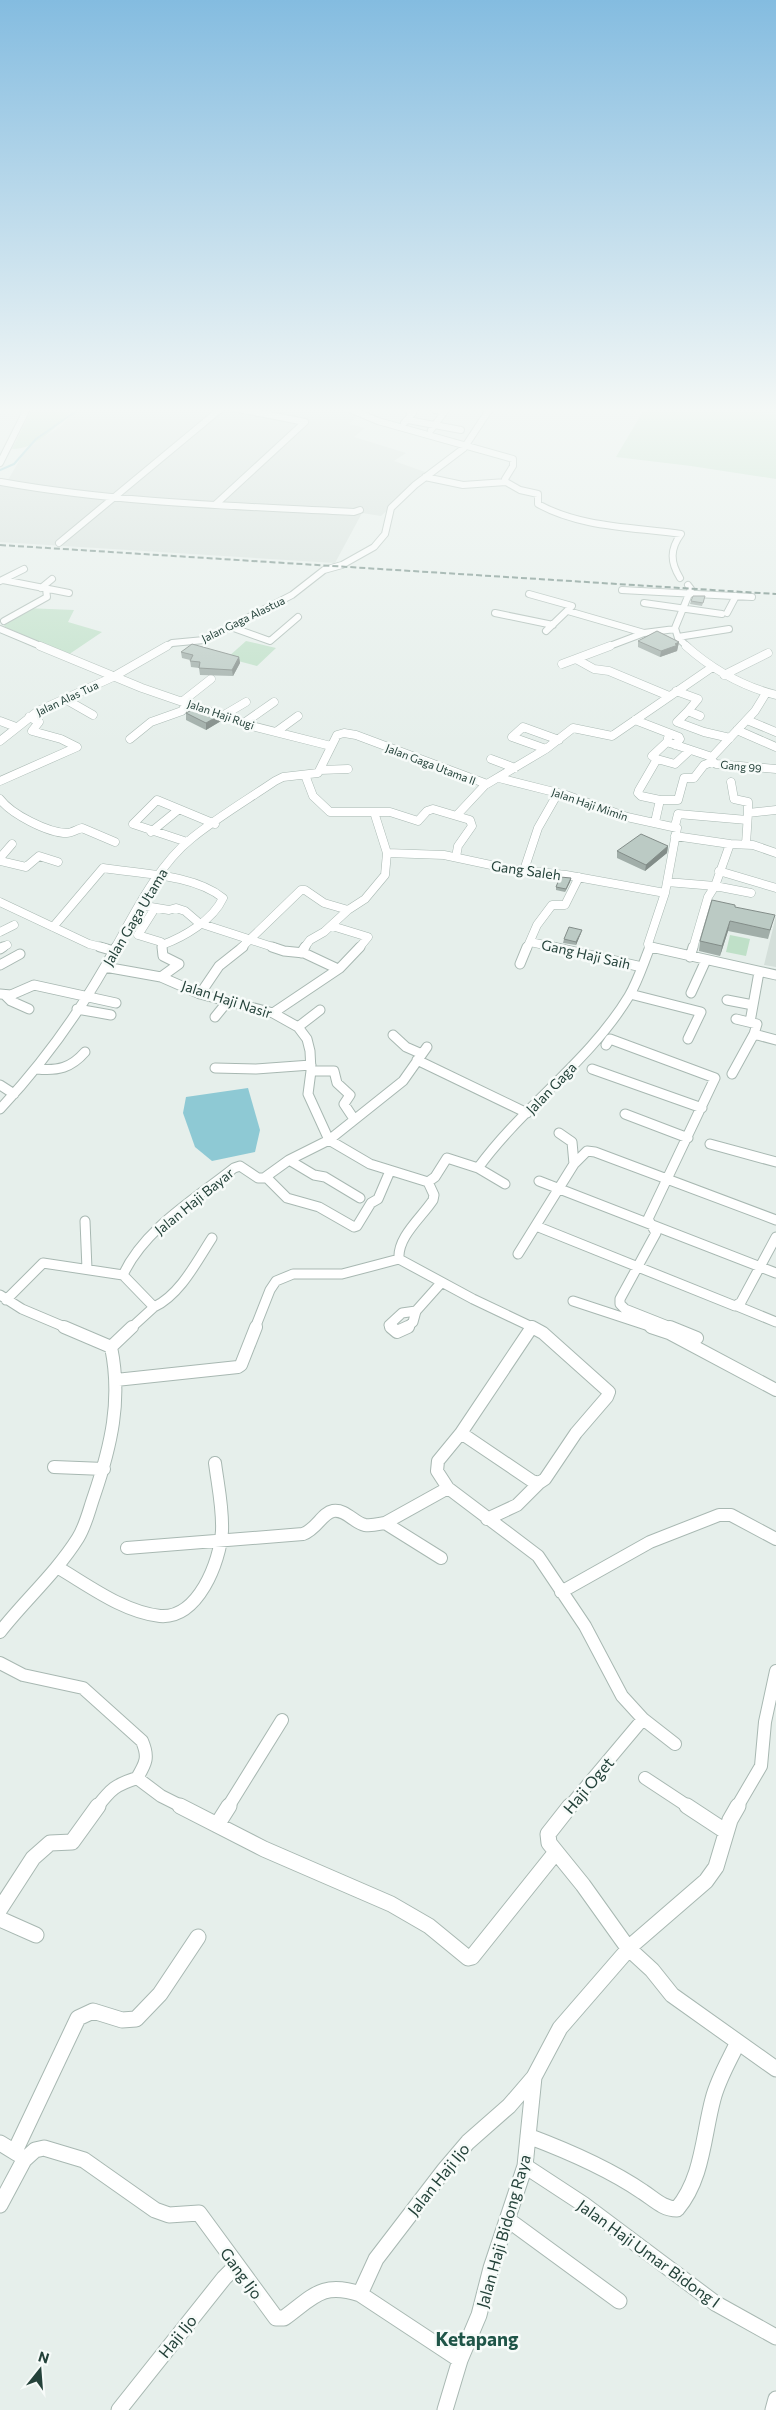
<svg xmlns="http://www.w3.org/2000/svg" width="776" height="2410" font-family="Commissioner,sans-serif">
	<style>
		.built { fill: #d4dfda }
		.green { fill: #bfe0c8 }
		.water { fill: #8ec9d4 }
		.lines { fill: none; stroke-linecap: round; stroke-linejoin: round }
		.stream { stroke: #8ec9d4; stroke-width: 2 }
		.street-far4-casing { stroke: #a8b8b2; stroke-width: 8 }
		.street-far3-casing { stroke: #a8b8b2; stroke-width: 9 }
		.street-far2-casing { stroke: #a8b8b2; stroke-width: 11 }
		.street-far1-casing { stroke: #a8b8b2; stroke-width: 14 }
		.street-casing { stroke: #a8b8b2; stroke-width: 17 }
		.street-far4 { stroke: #fff; stroke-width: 6 }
		.street-far3 { stroke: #fff; stroke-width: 8 }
		.street-far2 { stroke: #fff; stroke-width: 9 }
		.street-far1 { stroke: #fff; stroke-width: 12 }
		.street { stroke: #fff; stroke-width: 15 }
		.rail { stroke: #5f7d75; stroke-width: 2; stroke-dasharray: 6 3; stroke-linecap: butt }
		.wall { fill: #a1aea9 }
		.shaded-wall { fill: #838d89 }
		.building { fill: #bbcac4; stroke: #838d89 }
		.labels { text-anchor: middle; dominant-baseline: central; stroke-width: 5; stroke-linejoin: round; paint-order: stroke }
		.far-street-label { font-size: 11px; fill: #24423a; stroke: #f7fbf9 }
		.street-label { font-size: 14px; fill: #24423a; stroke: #f7fbf9 }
		.near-street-label { font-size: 16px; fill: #24423a; stroke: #f7fbf9 }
		.near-quarter-label { font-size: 19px; font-weight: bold; fill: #1f5548; stroke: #f7fbf9 }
	</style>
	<rect width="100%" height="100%" fill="#e6efeb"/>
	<path class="built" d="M79 407H340L359 415 349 424 365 428 354 437 406 453 394 461 428 473 381 516 362 513 335 563 0 542V479L8 480 26 449 61 426Z
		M716 407H776V415Z
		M776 916V967L764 965Z"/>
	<path class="green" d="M33 407H75C58 425 38 449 12 449Z
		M653 407H716L776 415V479L691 466 616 457 642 413Z
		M25 608 74 610 68 622 102 632 68 655 5 627 3 623Z
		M246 641 276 648 257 666 227 658Z
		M730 935 750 939 746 956 726 952Z"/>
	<path class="water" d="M248 1088 260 1130 255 1152 212 1161 195 1147 183 1113 186 1097Z"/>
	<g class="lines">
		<path class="stream" d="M0 470 14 464 36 439 82 407"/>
		<defs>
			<path id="street-far4" d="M345 407 378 421 513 459V466L505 479 506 482 520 490 538 494V504C581 528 634 527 681 534 670 549 670 562 680 578
				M408 420 461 430
				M404 423 413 413 409 411 416 407
				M431 430 445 411 434 410 433 407
				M0 463 28 407
				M425 477 463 485 506 482
				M1 482C118 503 236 506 354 512L360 510
				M216 504 305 422 228 407
				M59 543 223 407
				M3 580 69 593
				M0 581 24 569
				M41 588 52 579
				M622 590 752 597
				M529 594 572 606 546 631
				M644 603 722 614
				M568 611 644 633
				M495 613 553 625
				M727 613 736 596
				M4 621 47 597 46 589
				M228 626 270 641 298 617
				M0 629 43 647
				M678 637 729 629
				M165 647 172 643 204 640 292 595 324 570 342 565 374 547 385 534 391 508 415 485 464 448 491 407
				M607 647 644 633 675 629
				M688 647 678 638 675 628 691 589 688 585"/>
			<path id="street-far3" d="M40 646 142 688 252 726 331 746
				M686 646C713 670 741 686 776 695
				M576 659 594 669 609 671 669 696
				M562 664 610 646
				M724 675 768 653
				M676 691 698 699 688 711 700 716
				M65 699 93 715
				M183 701 211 679
				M688 711 677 722 704 732 730 738
				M224 715 246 702
				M635 720 679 737 680 739 675 745
				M747 720 776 732
				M0 721 16 727
				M244 723 274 702
				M737 730 776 747
				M276 732 298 716
				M130 739 151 722 182 711 187 703
				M0 741 38 711 113 677 167 646
				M667 742 712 757
				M546 749 512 737 523 727 559 740
				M712 757 755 711 766 693
				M712 757 711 760 716 764 776 769
				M491 759 515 768
				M657 759 652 756 667 742 668 738
				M320 770 348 769
				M305 775 313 796 330 812H390L418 821 427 811 433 809 470 820 472 826 458 846 456 857
				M499 778 566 795 627 817 677 828 665 893 648 944 649 948
				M0 781 77 747 61 739 32 731 39 722 29 717
				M731 782 734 799 748 802V813
				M0 799C11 814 48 833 67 833 71 833 78 829 82 828L115 842
				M660 800H678L684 778H694L704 765 712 762
				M374 812 387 853 444 855 510 869 566 875 665 893
				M457 815 486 784
				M655 822 660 800 641 796 638 793 639 790 657 759 675 764 689 751
				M675 826 678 814 747 820
				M151 832 178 810
				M187 842 133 824 157 800 215 824
				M730 844 753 845 776 853
				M746 844 748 813 776 810
				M0 858 12 844
				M0 861 26 867 39 856 58 862
				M524 870 538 828 558 793
				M719 871 776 888
				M667 882 715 886 730 844 675 836
				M0 902 89 944 105 948
				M139 905 169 910 176 908 185 911 199 923 276 948
				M155 908 138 935 161 942 162 945
				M332 926 368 937 359 948
				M53 927 103 868C140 874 193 874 223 898 213 920 184 937 162 945V948
				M0 932 14 925
				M530 942 559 948
				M650 947 656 948
				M1 948 7 945
				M115 948C135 912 159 864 192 838 218 817 247 800 275 781L283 777 318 773 337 735 344 733 356 735 487 784 546 749 573 728 612 736 711 668
				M241 948 301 890H305L324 903 348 910
				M304 948 310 940 324 932 348 910 365 899 385 875 387 853
				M527 948 537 925 552 905H565L579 877
				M693 948 708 897 715 886 751 893"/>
			<path id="street-far2" d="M100 947 114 951
				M272 947 284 951 304 953 338 969
				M553 947 642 967
				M651 947 776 975
				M0 949 3 947
				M301 953 305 947
				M690 957 693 947
				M520 964 527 947
				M0 965 20 954
				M105 967 161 977 200 994 273 1013 298 1027 307 1039 310 1051 311 1071 308 1094 329 1140 370 1164 428 1182
				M161 977 179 964 163 956 162 947
				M691 993 706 960
				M0 994 11 995 34 985 116 1003
				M200 994 219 966 243 947
				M630 994 701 1012 688 1039
				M5 995 11 1001 29 1009
				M727 1000 753 1005
				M77 1009 111 1015
				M273 1013 340 968 360 947
				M215 1017 228 1001
				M736 1019 757 1024 754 1034 776 1040
				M750 1022 759 972
				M298 1027 320 1010
				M393 1035 406 1047 422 1054
				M606 1045 610 1039 715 1078 648 1219 656 1233 620 1299V1304L625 1309 673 1328
				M417 1060 527 1113
				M215 1068 256 1069 311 1065
				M37 1069C58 1071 71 1068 85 1052
				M592 1069 702 1108
				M311 1071H334L337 1083 350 1095 344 1104 354 1119
				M732 1074 754 1034
				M0 1085 14 1094
				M0 1109C47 1059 83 1008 116 947
				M625 1114 688 1138
				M559 1133 572 1142 574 1164
				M710 1144 776 1162
				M289 1160 314 1175 325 1177 360 1198
				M478 1168 505 1184
				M266 1177 287 1198 319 1207 354 1227 357 1226 371 1203 378 1199 390 1171
				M539 1181 776 1273
				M428 1182 435 1177 447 1158 478 1168C523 1106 589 1062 629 996 638 981 643 964 650 947
				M428 1182 434 1195 433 1200C422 1217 397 1237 399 1259L473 1299 534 1328
				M85 1221 87 1269
				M536 1226 735 1306 741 1302 776 1237
				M518 1254 574 1164 587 1151 595 1152 776 1220
				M0 1295 22 1309 67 1328
				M6 1300 43 1263 123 1275
				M573 1301 655 1328
				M737 1306 776 1322
				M154 1307C180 1295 197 1261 212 1238
				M416 1311 441 1283
				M131 1328 154 1307 123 1275C144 1229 195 1199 234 1168L240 1166 258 1178H264L289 1160 329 1140 403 1081 427 1047
				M255 1328 270 1290 276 1281 293 1274H342L399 1259
				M393 1328 389 1325 402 1313 416 1311
				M406 1328 413 1322 416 1311"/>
			<path id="street-far1" d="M64 1327 111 1347
				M391 1327 397 1332 408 1327
				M532 1327 461 1433 438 1461 437 1471 448 1488 538 1556 585 1626 622 1696 643 1719 675 1744
				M651 1327 669 1333 776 1390
				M670 1327 697 1338
				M111 1347 132 1327
				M116 1380 238 1367 241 1365 256 1327
				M461 1433 532 1481 539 1483 545 1479 576 1433 607 1397 609 1392 543 1333 532 1327
				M54 1467 104 1469
				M487 1519 517 1505 539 1483
				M385 1523 441 1558
				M127 1548 303 1534C317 1529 322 1513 333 1511 346 1509 354 1523 365 1525 372 1526 379 1524 385 1523L448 1488
				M57 1567C88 1585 123 1612 160 1616 198 1619 220 1562 222 1531 223 1508 218 1486 215 1463
				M561 1592 650 1542 719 1515H731L776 1539
				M0 1632C25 1600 56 1573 78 1538 86 1525 89 1510 94 1496 111 1446 122 1400 111 1347
				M0 1663 23 1675 83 1688 142 1741C149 1757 146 1763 137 1778 115 1785 111 1789 97 1807
				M137 1778 161 1796 183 1807
				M645 1778 689 1807
				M228 1807 282 1720
				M569 1807 643 1719
				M737 1807 761 1766 765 1722 776 1671"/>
			<path id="street" d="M180 1806 264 1849 391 1904 429 1926 468 1958 472 1957 556 1852
				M570 1806 548 1834 549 1843 583 1885 628 1948 652 1970 672 1995 776 2069
				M687 1806 725 1831
				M217 1825 229 1806
				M0 1909 33 1858 50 1843 72 1842 98 1806
				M0 1919 36 1935
				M528 2136C568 2151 608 2168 643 2192 654 2199 663 2209 677 2209 703 2178 703 2136 713 2099 718 2079 729 2061 738 2042
				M0 2143 18 2154
				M15 2151 78 2018 93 2011 122 2020 136 2019 160 1994 198 1937
				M525 2166 583 2204 715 2303 776 2337
				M0 2205 24 2160 35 2150 44 2148 84 2160 155 2210 169 2215 199 2213 276 2318H284C313 2297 322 2281 360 2294L460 2360
				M507 2219 619 2301
				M360 2294 376 2259 445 2169 468 2142 509 2106 534 2077 560 2028 632 1945 706 1881 716 1867 730 1820 738 1806
				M119 2410 224 2278 237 2265
				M445 2410 460 2360 479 2315 491 2268 525 2166 534 2077
				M773 2410 776 2399"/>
		</defs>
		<use href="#street-far4" class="street-far4-casing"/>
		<use href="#street-far3" class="street-far3-casing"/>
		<use href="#street-far2" class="street-far2-casing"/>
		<use href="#street-far1" class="street-far1-casing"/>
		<use href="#street" class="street-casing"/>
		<use href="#street-far4" class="street-far4"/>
		<use href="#street-far3" class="street-far3"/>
		<use href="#street-far2" class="street-far2"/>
		<use href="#street-far1" class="street-far1"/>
		<use href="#street" class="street"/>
		<path class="rail" d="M0 545 776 594"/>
	</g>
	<path class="wall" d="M288 407H313L309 411Z
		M704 599 702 606 690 604 691 601Z
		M638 641 679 642 677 651 660 657 638 647Z
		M181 652 239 657 240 663 233 676 200 675 199 668 191 667 190 660 182 658Z
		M186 713 221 721 206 730 186 720Z
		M668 846 667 853 645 871 617 858V851Z
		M571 878 570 882 565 892 556 890V887Z
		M735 907 772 925 768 939 728 931 720 956 699 951 700 941Z
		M581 933 576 945 563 943 564 939Z"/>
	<path class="shaded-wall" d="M679 642 677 651 660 657 661 651Z
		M239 657 240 663 233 676 232 670Z
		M220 715 221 721 206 730V723Z
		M668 846 667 853 645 871 646 865Z
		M571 878 570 882 565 892 566 889Z
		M730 921 728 931 720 956 722 946Z
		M582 930 581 933 576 945V942Z"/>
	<path class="building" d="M693 596H705L703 603 691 601Z
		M657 631 679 642 675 644 678 645 661 651 638 641Z
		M192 644 239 657 232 670 199 668 200 662 190 661 193 655 181 652Z
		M197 707 220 715 206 723 186 713Z
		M641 834 668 846 646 865 617 851Z
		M560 877 571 878 566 889 556 887Z
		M712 900 735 905V907L775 915 770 930 730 921 722 946 700 941Z
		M569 927 582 930 576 942 564 939Z"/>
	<linearGradient id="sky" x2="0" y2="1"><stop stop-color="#84bce0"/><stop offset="0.55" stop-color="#f4f8f6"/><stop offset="1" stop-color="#f4f8f6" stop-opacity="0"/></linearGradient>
	<rect width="776" height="745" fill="url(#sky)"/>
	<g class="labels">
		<g class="far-street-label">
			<text transform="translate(243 619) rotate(-26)">Jalan Gaga Alastua</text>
			<text transform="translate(67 698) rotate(-25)">Jalan Alas Tua</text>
			<text transform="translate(221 714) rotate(19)">Jalan Haji Rugi</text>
			<text transform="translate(431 764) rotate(21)">Jalan Gaga Utama II</text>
			<text transform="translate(741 766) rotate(6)">Gang 99</text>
			<text transform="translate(590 804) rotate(19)">Jalan Haji Mimin</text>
		</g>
		<g class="street-label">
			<text transform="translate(526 870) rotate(8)">Gang Saleh</text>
			<text transform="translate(135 917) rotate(-59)">Jalan Gaga Utama</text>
			<text transform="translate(586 954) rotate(13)">Gang Haji Saih</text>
			<text transform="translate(227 999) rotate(18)">Jalan Haji Nasir</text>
			<text transform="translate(551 1088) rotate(-46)">Jalan Gaga</text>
			<text transform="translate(194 1201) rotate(-39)">Jalan Haji Bayar</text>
		</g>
		<g class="near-street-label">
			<text transform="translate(588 1785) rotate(-50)">Haji Oget</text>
			<text transform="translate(438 2179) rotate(-51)">Jalan Haji Ijo</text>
			<text transform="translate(503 2231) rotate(-74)">Jalan Haji Bidong Raya</text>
			<text transform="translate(649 2253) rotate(36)">Jalan Haji Umar Bidong I</text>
			<text transform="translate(242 2273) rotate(54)">Gang Ijo</text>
			<text transform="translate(177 2336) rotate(-51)">Haji Ijo</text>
		</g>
		<g class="near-quarter-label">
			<text x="477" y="2338">Ketapang</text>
		</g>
	</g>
	<g transform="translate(40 2370) rotate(17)" stroke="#f7fbf9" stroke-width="4" paint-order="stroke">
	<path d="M0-4L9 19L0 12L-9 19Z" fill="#24423a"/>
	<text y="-8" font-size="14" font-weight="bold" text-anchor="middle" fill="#24423a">N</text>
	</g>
</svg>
